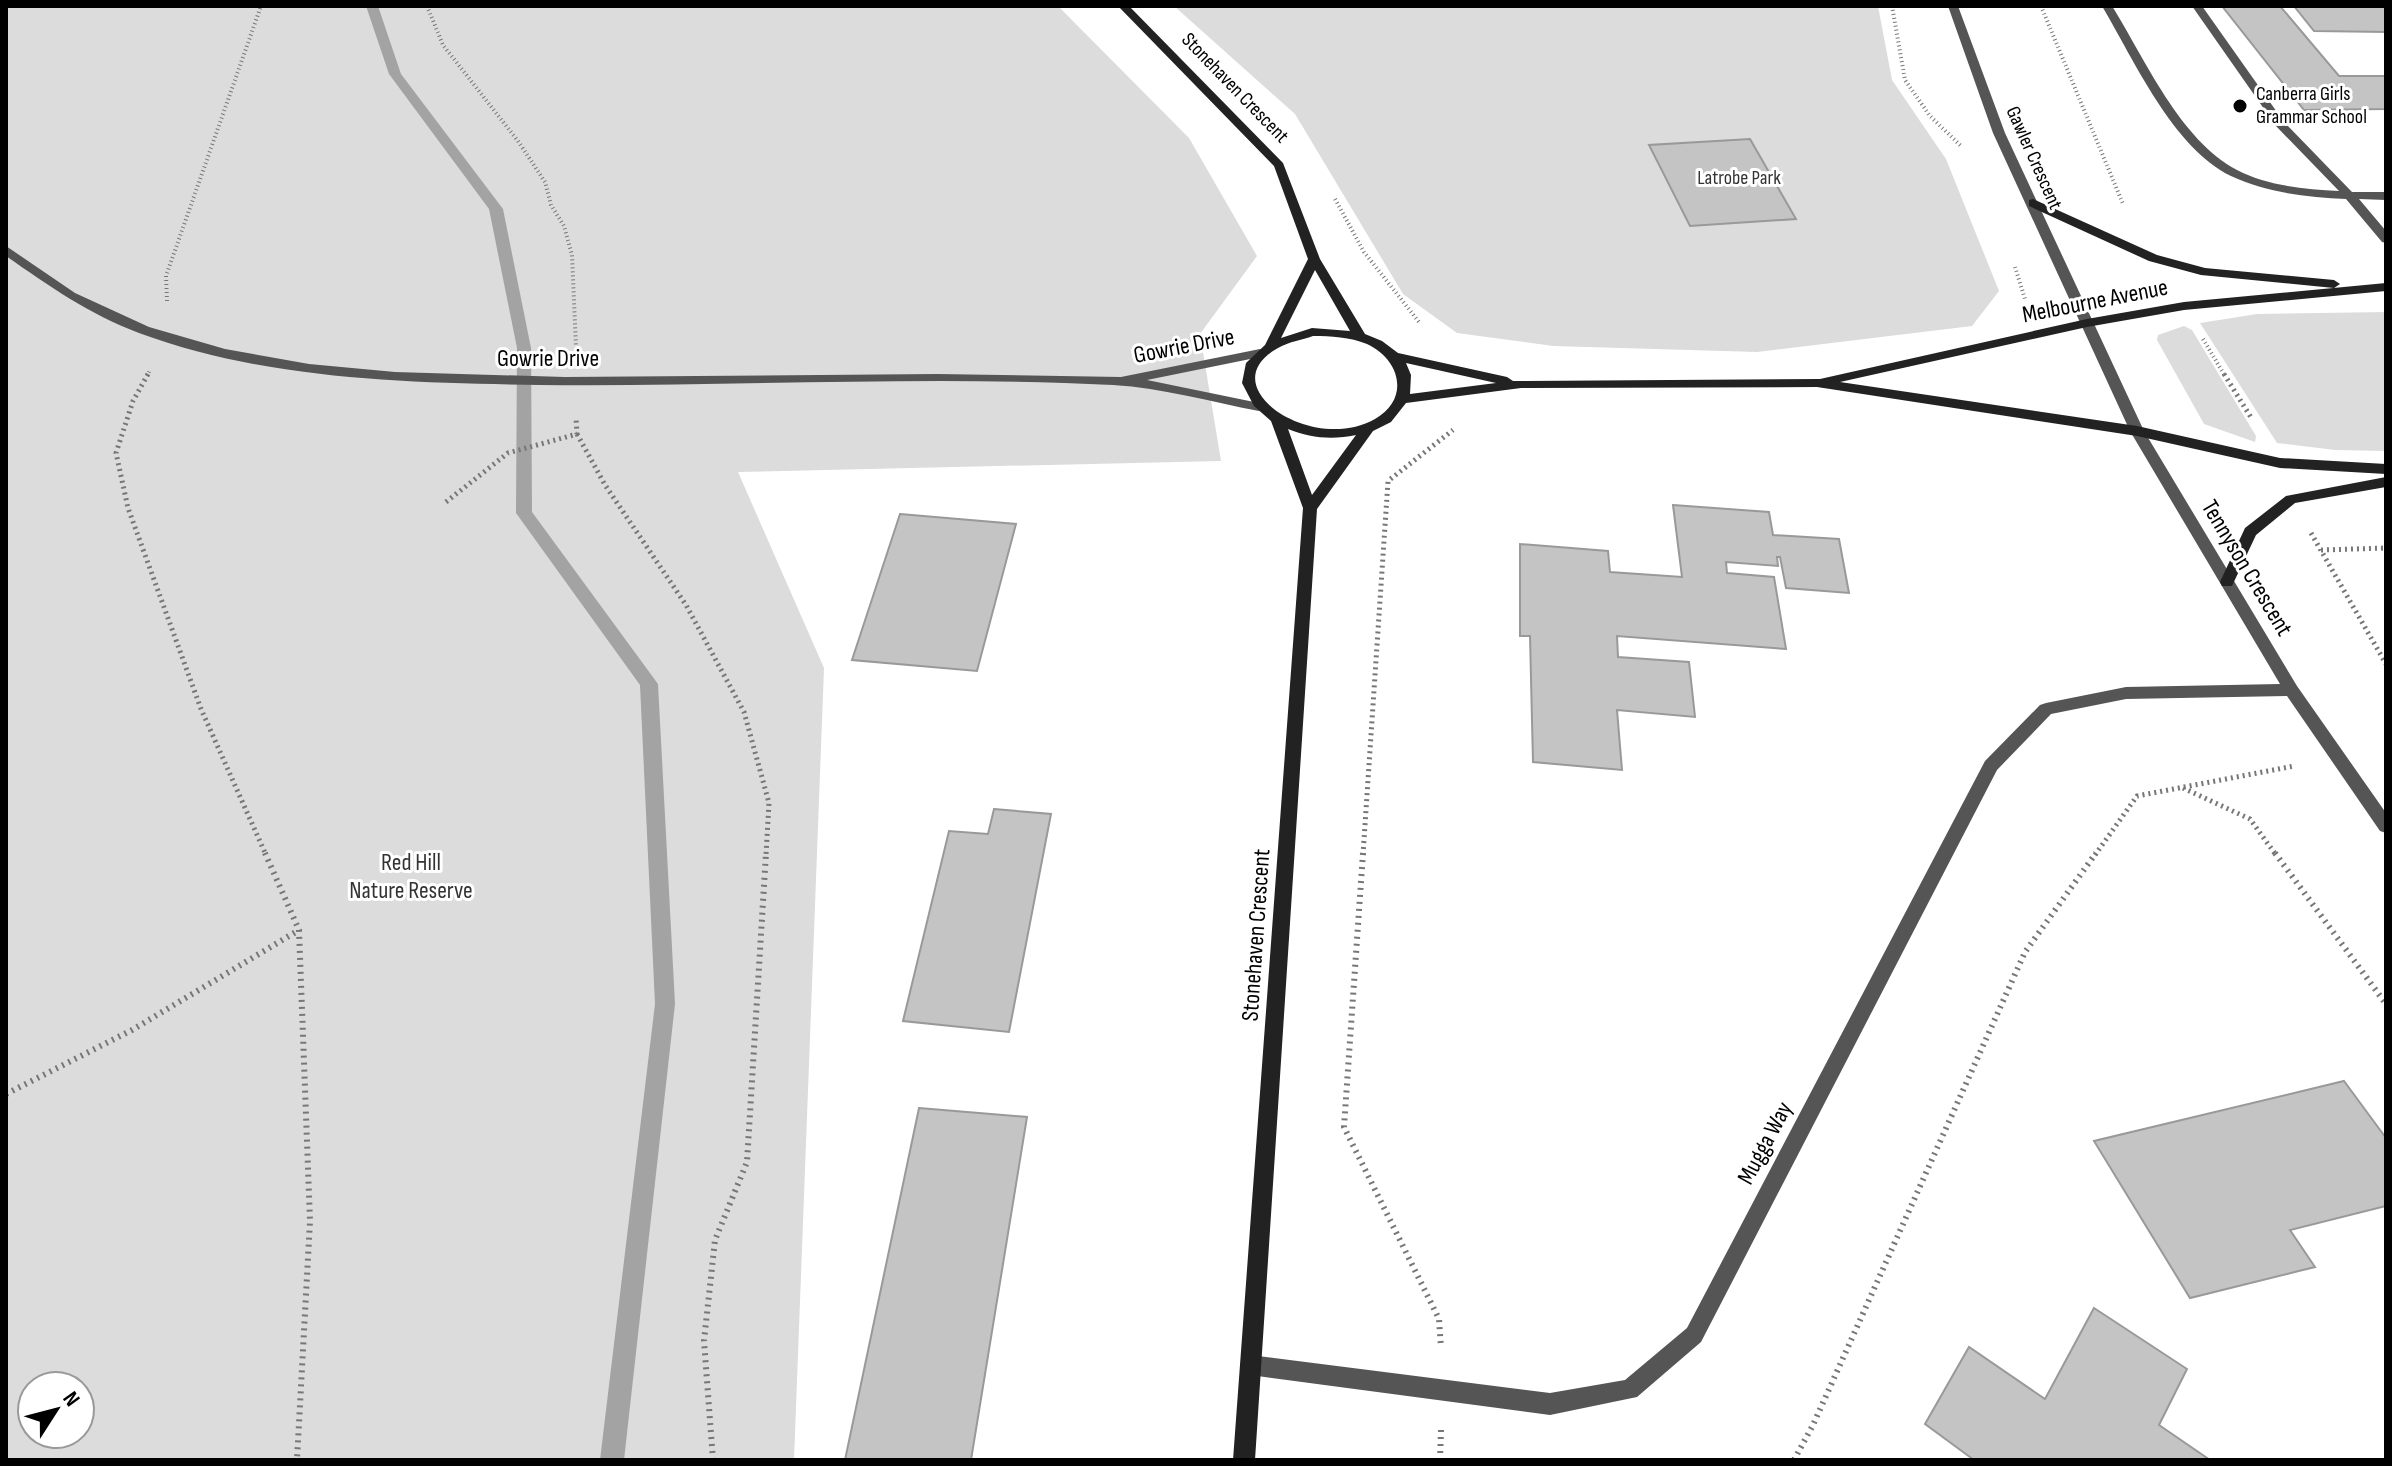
<svg xmlns="http://www.w3.org/2000/svg" width="2392" height="1466" font-family="'Sofia Sans Condensed',sans-serif">
	<style>
		.green { fill: #dcdcdc; fill-rule: evenodd }
		.lines { fill: none; stroke-linecap: round; stroke-linejoin: round }
		.stream { fill: #a3a3a3; fill-rule: evenodd }
		.building { fill: #c4c4c4; stroke: #999; stroke-width: 2 }
		.path-far2 { stroke: #777; stroke-width: 4; stroke-dasharray: 1 3; stroke-linecap: butt }
		.path-far1 { stroke: #777; stroke-width: 5; stroke-dasharray: 2 4; stroke-linecap: butt }
		.path { stroke: #777; stroke-width: 6; stroke-dasharray: 2 5; stroke-linecap: butt }
		.service { fill: #555; fill-rule: evenodd }
		.minor { fill: #555; fill-rule: evenodd }
		.secondary { fill: #222; fill-rule: evenodd }
		.poi-dot { fill: #000; stroke: #fff; stroke-width: 3 }
		.labels { text-anchor: middle; dominant-baseline: central; stroke-width: 6; stroke-linejoin: round; paint-order: stroke }
		.far-street-label { font-size: 20px; fill: #000; stroke: #fff }
		.far-poi-label { font-size: 20px; fill: #000; stroke: #fff; text-anchor: start }
		.far-park-label { font-size: 20px; fill: #333; stroke: #fff }
		.street-label { font-size: 24px; fill: #000; stroke: #fff }
		.park-label { font-size: 24px; fill: #333; stroke: #fff }
	</style>
	<rect width="100%" height="100%" fill="#fff"/>
	<path class="green" d="M6 6H1058L1189 138 1257 256 1200 334 1221 461 738 472 824 668 794 1460H6ZM32 1386H80V1434H32Z
		M1174 6H1878L1892 80 1946 159 1999 291 1972 326 1757 352 1553 346 1457 333 1403 294 1295 114Z
		M2386 312V451L2335 450 2277 443 2200 323 2257 314Z
		M2184 326 2192 330 2256 436 2255 442 2204 424 2157 340 2158 335Z"/>
	<g class="lines">
		<path class="stream" d="M366 6H378L401 74 503 209 531 348 532 512 658 684 675 1004 624 1460H600L655 1004 640 685 516 513 517 348 489 209 389 74Z"/>
	</g>
	<path class="building" d="M2222 6H2280L2339 76H2386V109L2304 110Z
		M2294 6H2386V32L2314 31Z
		M1750 139 1796 219 1690 226 1649 145Z
		M1673 505 1769 512 1773 535 1839 539 1849 593 1786 588 1780 557H1777L1778 566 1726 562 1727 573 1774 577 1786 649 1617 636 1618 657 1689 662 1695 717 1617 710 1622 770 1533 762 1530 636H1520V544L1608 551 1610 572 1682 577Z
		M900 514 1016 524 977 671 852 660Z
		M994 809 1051 814 1009 1032 903 1021 949 831 988 834Z
		M2344 1081 2386 1138V1206L2290 1230 2315 1267 2190 1298 2094 1141Z
		M919 1108 1027 1117 971 1460H845Z
		M2094 1308 2187 1369 2159 1425 2210 1460H1974L1925 1424 1969 1347 2045 1399Z"/>
	<g class="lines">
		<path class="path-far2" d="M427 6 443 45 518 141 545 182 551 205 564 226 572 255 576 347
			M1892 6 1905 80 1930 116 1962 147
			M2041 6 2123 204
			M1335 199 1364 252 1419 322
			M2015 267 2025 299
			M167 301 166 276 261 6
			M2203 339 2225 376
			M147 376 150 370"/>
		<path class="path-far1" d="M148 374 133 401 116 453 128 508 201 709 266 855
			M2224 374 2252 419
			M577 434 605 485 686 605 744 712 769 803 766 855
			M446 502 508 453 577 434 576 417
			M2311 533 2386 664
			M2321 550 2386 548
			M2183 788 2250 819 2276 855
			M1363 855 1388 481 1453 430
			M2095 855 2137 796 2294 766"/>
		<path class="path" d="M265 853 299 930 310 1221 297 1460
			M1363 853 1344 1127 1439 1319 1441 1348
			M2275 853 2386 1004
			M6 1094 132 1030 299 930
			M713 1460 704 1341 715 1240 747 1162 766 853
			M1440 1460 1441 1430
			M1794 1460 1813 1425 2025 952 2096 853"/>
		<path class="service" d="M2102 6H2112C2145 59 2180 140 2237 170 2268 186 2304 189 2339 191L2276 126 2192 6H2202L2284 122 2352 192H2386V200L2359 199 2386 231V243L2382 242 2346 199C2307 197 2267 193 2231 176 2173 148 2134 60 2102 6Z"/>
		<path class="minor" d="M1948 6H1958L2005 133 2144 431 2297 686 2386 813V833L2380 831 2287 696 2126 699 2051 714 1997 770 1701 1342 1637 1397 1550 1415 1250 1375 1243 1372 1240 1365 1243 1358 1250 1355 1550 1393 1625 1380 1687 1328 1985 761 2040 705 2046 703 2126 687 2280 684 2130 431 1993 133Z
			M6 246 75 293 149 327 225 349 309 364 395 372 565 377 937 374 1121 377 1260 349 1267 353 1265 356 1147 380 1259 403 1266 407 1259 411C1211 402 1163 388 1113 385 923 375 731 387 540 385 407 383 266 380 139 333 89 314 49 286 6 256Z"/>
		<path class="secondary" d="M1118 6H1129L1283 163 1320 259 1365 334 1382 341 1398 353 1507 377 1513 381 1820 379 2087 319 2184 302 2386 283V291L2184 310 2087 327 1840 382 2137 426 2280 458 2386 464V474L2280 468 2137 436 1817 387 1521 388 1406 403 1391 422 1373 431 1317 509 1255 1460H1233L1303 508 1271 421 1254 406 1242 383 1246 363 1265 345 1308 259 1274 166ZM1315 270 1350 331 1312 328 1281 338ZM1313 336C1331 336 1350 337 1367 344 1401 360 1410 399 1375 419 1312 455 1209 386 1278 348 1288 342 1302 340 1313 336ZM1406 363 1496 383 1410 394 1411 375ZM1288 429C1310 438 1332 440 1356 435L1312 495Z
			M2033 199 2157 255 2205 268 2334 280 2340 284 2334 288 2201 275 2149 261 2029 206V200Z
			M2386 477V487L2295 503 2256 535 2232 586H2222L2220 582 2245 528 2286 496Z"/>
	</g>
	<circle class="poi-dot" cx="2240" cy="106" r="8"/>
	<g class="labels">
		<g class="far-street-label">
			<text transform="translate(1235 88) rotate(46)">Stonehaven Crescent</text>
			<text transform="translate(2034 158) rotate(66)">Gawler Crescent</text>
		</g>
		<g class="far-poi-label">
			<text x="2256" y="94">Canberra Girls<tspan x="2256" dy="23">Grammar School</tspan></text>
		</g>
		<g class="far-park-label">
			<text x="1739" y="178">Latrobe Park</text>
		</g>
		<g class="street-label">
			<text transform="translate(2095 301) rotate(-11)">Melbourne Avenue</text>
			<text transform="translate(1184 346) rotate(-11)">Gowrie Drive</text>
			<text x="548" y="358">Gowrie Drive</text>
			<text transform="translate(2247 568) rotate(59)">Tennyson Crescent</text>
			<text transform="translate(1256 935) rotate(-86)">Stonehaven Crescent</text>
			<text transform="translate(1765 1143) rotate(-62)">Mugga Way</text>
		</g>
		<g class="park-label">
			<text x="411" y="862">Red Hill<tspan x="411" dy="28">Nature Reserve</tspan></text>
		</g>
	</g>
	<rect width="2392" height="1466" fill="none" stroke="#000000" stroke-width="16"/>
	<g transform="translate(56 1410) rotate(54)"><circle r="38" fill="#ffffff" stroke="#999999" stroke-width="2"/>
	<path d="M0-6L14 30L0 20L-14 30Z" fill="#000000"/>
	<text y="-12" font-size="22" font-weight="bold" text-anchor="middle" fill="#000000">N</text>
	</g>
</svg>
